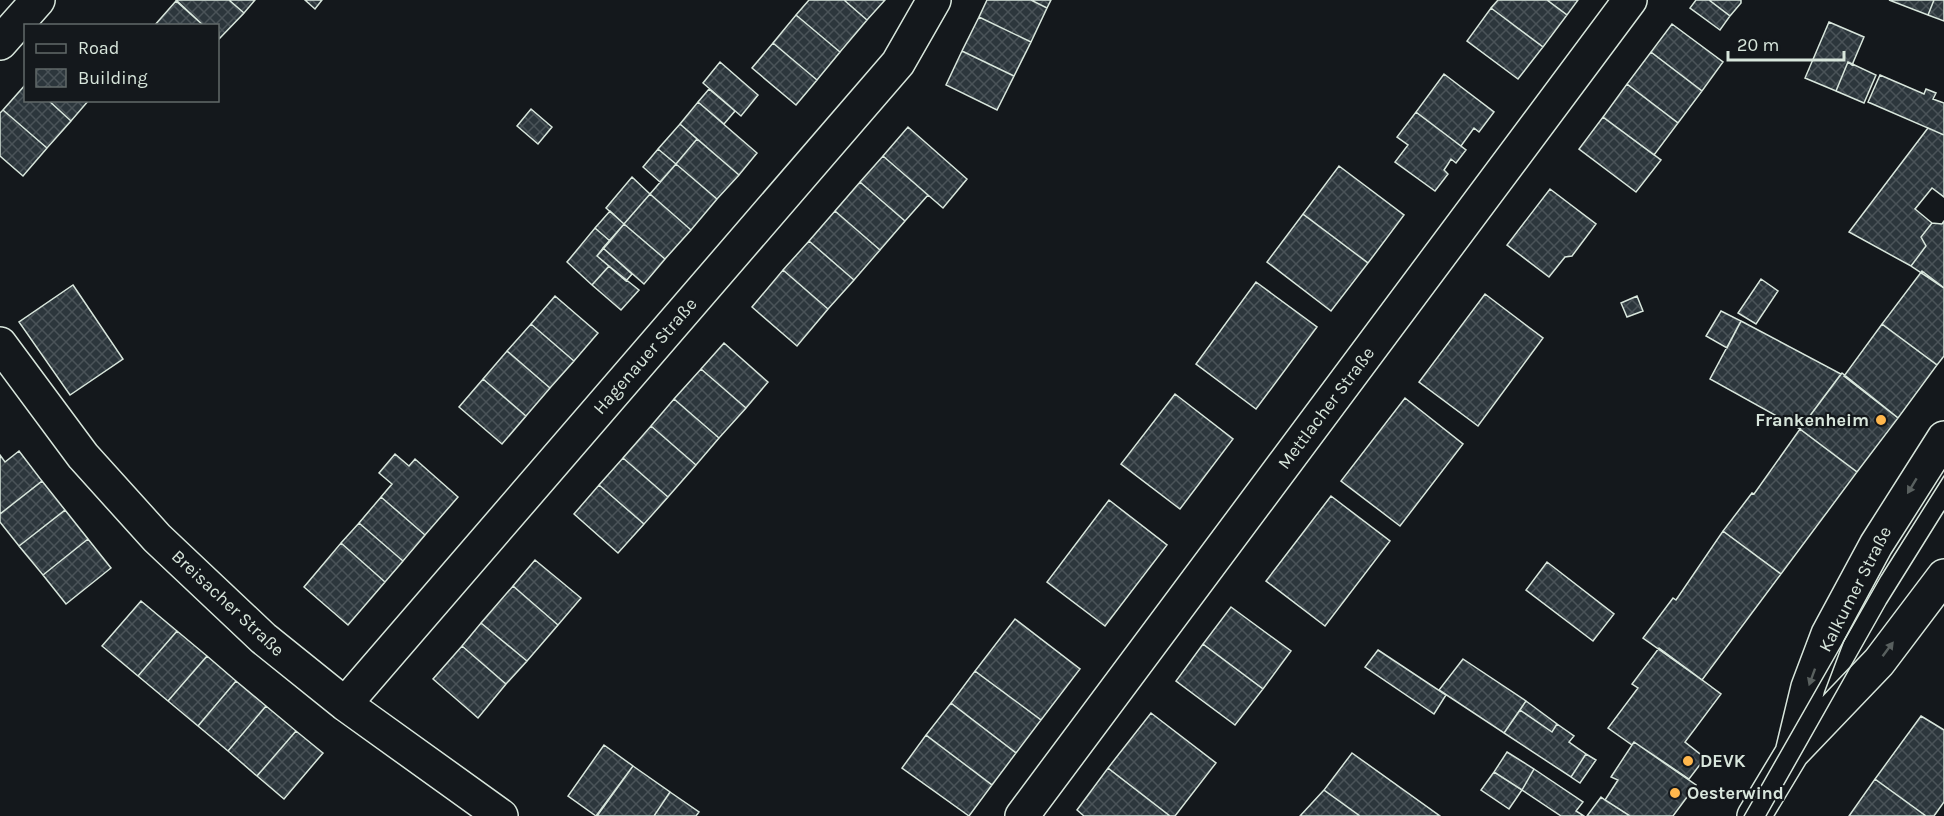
<svg xmlns="http://www.w3.org/2000/svg" width="1944" height="816" font-family="Karla,sans-serif">
	<style>
		.building { fill: url(#building-cross-hatch); stroke: #d8e6dc; stroke-width: 1.5 }
		.lines { fill: none; stroke-linecap: round; stroke-linejoin: round }
		.minor-casing { stroke: #d8e6dc; stroke-width: 36 }
		.major-casing { stroke: #d8e6dc; stroke-width: 36 }
		.minor { stroke: #14181c; stroke-width: 33 }
		.major { stroke: #14181c; stroke-width: 33 }
		.tram { stroke: #d8e6dc; stroke-width: 1.5 }
		.oneway { fill: #59605f }
		.poi-dot { fill: #ffb74d; stroke: #14181c; stroke-width: 2 }
		.labels { text-anchor: middle; dominant-baseline: central; stroke-width: 4.5; stroke-linejoin: round; paint-order: stroke }
		.street-label { font-size: 18px; fill: #d8e6dc; stroke: #14181c }
		.poi-label { font-size: 18px; font-weight: bold; fill: #d8e6dc; stroke: #14181c; text-anchor: start }
	</style>
	<defs>
		<pattern id="building-cross-hatch" width="8" height="8" patternUnits="userSpaceOnUse" patternTransform="scale(1.5)"><rect width="8" height="8" fill="#2c363c"/><path d="M0 0l8 8M0 8l8-8" fill="none" stroke="#4a5358"/></pattern>
	</defs>
	<rect width="100%" height="100%" fill="#14181c"/>
	<path class="building" d="M176 0H229L244 13 219 39 218 26H204Z
		M229 0H255L244 13Z
		M305 0H322L315 9Z
		M809 0H844L867 20 840 52 796 15Z
		M844 0H885L867 20Z
		M987 0H1031L1047 8 1031 42 979 17Z
		M1031 0H1051L1047 8Z
		M1498 0H1547L1567 15 1543 47 1491 8Z
		M1547 0H1578L1567 15Z
		M1696 0H1709L1730 16 1720 30 1690 8Z
		M1709 0H1741V3L1730 16Z
		M1889 0H1934L1928 15Z
		M1934 0H1944V21L1928 15Z
		M176 1 204 26H154Z
		M1491 8 1543 47 1518 79 1467 41Z
		M796 15 840 52 817 80 773 43Z
		M979 17 1031 42 1014 76 962 51Z
		M1829 22 1864 37 1852 65 1848 62 1836 91 1805 78Z
		M1672 24 1723 62 1702 91 1651 52Z
		M773 43 817 80 796 105 752 68Z
		M962 51 1014 76 997 110 946 85Z
		M1651 52 1702 91 1678 123 1627 84Z
		M720 62 758 95 741 116 703 83Z
		M1848 62 1876 75 1864 103 1836 91Z
		M1444 74 1494 112 1479 132 1474 128 1461 146 1416 112Z
		M1880 75 1924 94 1926 89 1936 93 1933 99 1944 103V135L1868 102Z
		M26 84V100H48L71 121 47 148 3 110Z
		M1627 84 1678 123 1654 155 1603 117Z
		M709 89 735 111 724 124 698 102Z
		M48 100H89L71 121Z
		M698 102 757 153 739 175 680 124Z
		M531 109 552 127 538 144 517 126Z
		M3 110 47 148 23 176 0 156V113Z
		M1416 112 1466 150 1456 163 1451 159 1448 164 1444 170 1448 174 1435 191 1395 162 1408 145 1397 137Z
		M1603 117 1661 160 1636 192 1579 149Z
		M680 124 697 139 676 164 658 149Z
		M908 127 967 179 943 208 883 156Z
		M1928 128 1944 135V197L1932 188 1915 209 1932 223 1921 237 1926 246 1911 266 1849 232Z
		M697 139 739 175 717 199 676 164Z
		M658 149 676 164 660 182 643 167Z
		M883 156 928 195 905 221 860 182Z
		M676 164 717 199 691 230 650 194Z
		M1339 166 1404 215 1368 263 1303 214Z
		M632 177 650 194 624 224 606 208Z
		M860 182 905 221 880 250 835 211Z
		M1550 189 1596 224 1572 256 1565 257 1549 277 1507 245Z
		M650 194 691 230 665 259 624 224Z
		M610 211 624 224 610 241 595 228Z
		M835 211 880 250 854 280 809 241Z
		M1303 214 1368 263 1331 311 1267 262Z
		M1944 221V288L1911 266 1926 246 1921 237 1932 223 1942 224Z
		M624 224 665 259 644 284 603 248Z
		M595 228 610 241 597 256 609 266 592 285 567 262Z
		M809 241 854 280 828 309 783 270Z
		M603 248 632 274 626 281 597 256Z
		M609 266 639 290 621 310 592 285Z
		M783 270 828 309 797 346 752 307Z
		M1922 271 1944 288V356L1937 365 1882 324Z
		M1761 279 1778 291 1756 324 1738 313Z
		M1256 282 1317 327 1256 409 1196 364Z
		M73 285 123 359 70 395 19 322Z
		M1485 294 1543 338 1478 426 1419 382Z
		M555 296 598 333 574 361 531 324Z
		M1637 296 1643 311 1627 317 1621 303Z
		M1721 311 1741 321 1727 348 1706 336Z
		M1741 321 1841 374 1800 429 1710 379Z
		M531 324 574 361 550 388 507 351Z
		M1882 324 1937 365 1898 418 1844 376Z
		M724 343 768 382 746 408 701 369Z
		M507 351 550 388 526 416 483 379Z
		M701 369 746 408 719 438 674 399Z
		M1842 373 1898 418 1857 472 1800 429Z
		M483 379 526 416 502 444 459 407Z
		M1175 394 1233 439 1180 509 1121 464Z
		M1405 398 1463 444 1400 526 1341 481Z
		M674 399 719 438 696 465 651 426Z
		M651 426 696 465 668 497 623 458Z
		M1800 429 1857 472 1781 574 1723 531 1752 493 1754 494Z
		M19 451 42 481 0 514V455L5 462Z
		M395 454 409 466 415 459 458 497 425 535 381 497 392 484 379 473Z
		M623 458 668 497 644 524 599 485Z
		M42 481 65 510 19 546 0 522V514Z
		M599 485 644 524 618 553 574 514Z
		M1331 496 1390 541 1325 626 1266 581Z
		M381 497 425 535 403 561 359 523Z
		M1109 500 1167 545 1105 626 1047 582Z
		M65 510 88 539 43 575 19 546Z
		M359 523 403 561 385 582 341 543Z
		M1723 531 1781 574 1702 680 1643 638 1673 598 1676 600Z
		M88 539 111 568 66 604 43 575Z
		M341 543 385 582 348 625 304 587Z
		M535 560 581 598 558 625 513 586Z
		M1547 562 1614 614 1593 641 1526 590Z
		M513 586 558 625 527 661 481 623Z
		M141 601 177 631 138 676 102 646Z
		M1231 607 1291 651 1263 689 1203 644Z
		M1015 619 1080 669 1041 720 975 671Z
		M481 623 527 661 506 684 462 646Z
		M177 631 207 656 168 701 138 676Z
		M1203 644 1263 689 1235 725 1176 681Z
		M462 646 506 684 478 718 433 679Z
		M1659 648 1721 694 1685 742 1705 758 1689 779 1634 742 1632 745 1608 728 1638 688 1632 684Z
		M1378 650 1446 695 1434 714 1365 667Z
		M207 656 236 681 198 726 168 701Z
		M1463 659 1526 701 1504 733 1439 690Z
		M975 671 1041 720 1016 753 951 703Z
		M236 681 266 706 228 751 198 726Z
		M1526 701 1557 724 1552 732 1520 710Z
		M951 703 1016 753 992 785 926 735Z
		M266 706 296 731 257 776 228 751Z
		M1520 710 1552 732 1557 724 1574 736 1569 742 1586 754 1571 777 1504 733Z
		M1151 713 1216 763 1175 816H1170L1108 768Z
		M1921 716 1944 730V802L1934 816H1926L1875 779Z
		M296 731 323 753 284 799 257 776Z
		M926 735 992 785 969 816 902 768Z
		M1634 742 1696 785 1673 816H1630L1605 800 1618 780 1611 777Z
		M604 745 633 766 596 816 568 796Z
		M1507 752 1534 769 1522 790 1494 772Z
		M1352 753 1440 816H1360L1324 790Z
		M1586 754 1596 760 1580 783 1571 777Z
		M633 766 670 792 654 816H597Z
		M1108 768 1170 816H1084L1077 810Z
		M1534 769 1583 802 1576 811 1584 816H1561L1522 790Z
		M1494 772 1522 790 1509 809 1481 790Z
		M1875 779 1926 816H1849Z
		M1324 790 1360 816H1300Z
		M670 792 699 812 696 816H654Z
		M1601 797 1605 800 1630 816H1587Z"/>
	<g class="lines">
		<defs>
			<path id="minor" d="M0 43 38 0
				M0 344 83 456 157 538 263 638 345 704 501 816
				M345 704 898 63 934 0
				M1022 816 1630 0"/>
			<path id="major" d="M1792 753 1808 687 1828 634 1876 545 1944 438
				M1754 816 1792 753 1879 662 1944 576"/>
		</defs>
		<use href="#minor" class="minor-casing"/>
		<use href="#major" class="major-casing"/>
		<use href="#minor" class="minor"/>
		<use href="#major" class="major"/>
		<path class="tram" d="M1744 816 1881 576 1944 476
			M1766 816 1886 604 1944 511"/>
	</g>
	<defs><path id="oneway-solid" d="M-6-.8H1V-3.2L6.5 0L1 3.2V.8H-6Z" transform="scale(1.5)"/></defs>
	<g class="oneway">
		<use href="#oneway-solid" transform="translate(1912 486) rotate(121)"/>
		<use href="#oneway-solid" transform="translate(1888 649) rotate(-53)"/>
		<use href="#oneway-solid" transform="translate(1812 677) rotate(110)"/>
	</g>
	<g class="poi-dot">
		<circle cx="1881" cy="420" r="6"/>
		<circle cx="1688" cy="761" r="6"/>
		<circle cx="1675" cy="793" r="6"/>
	</g>
	<g class="labels">
		<g class="street-label">
			<text transform="translate(645 356) rotate(-49)">Hagenauer Straße</text>
			<text transform="translate(1326 408) rotate(-53)">Mettlacher Straße</text>
			<text transform="translate(1855 589) rotate(-63)">Kalkumer Straße</text>
			<text transform="translate(228 603) rotate(43)">Breisacher Straße</text>
		</g>
		<g class="poi-label">
			<text x="1869" y="420" text-anchor="end">Frankenheim</text>
			<text x="1700" y="761">DEVK</text>
			<text x="1687" y="793">Oesterwind</text>
		</g>
	</g>
	<rect x="24" y="24" width="195" height="78" fill="#14181c" stroke="#626a69" stroke-width="1.5"/>
	<rect x="36" y="44" width="30" height="9" fill="#14181c" stroke="#626a69" stroke-width="1.5"/>
	<text x="78" y="54" font-size="18" fill="#d8e6dc">Road</text>
	<rect x="36" y="69" width="30" height="18" fill="url(#building-cross-hatch)" stroke="#626a69" stroke-width="1.5"/>
	<text x="78" y="84" font-size="18" fill="#d8e6dc">Building</text>
	<path d="M1728 51v9h116v-9" fill="none" stroke="#d8e6dc" stroke-width="3"/>
	<text x="1737" y="51" font-size="18" fill="#d8e6dc" stroke="#14181c" stroke-width="4.5" paint-order="stroke">20 m</text>
</svg>
